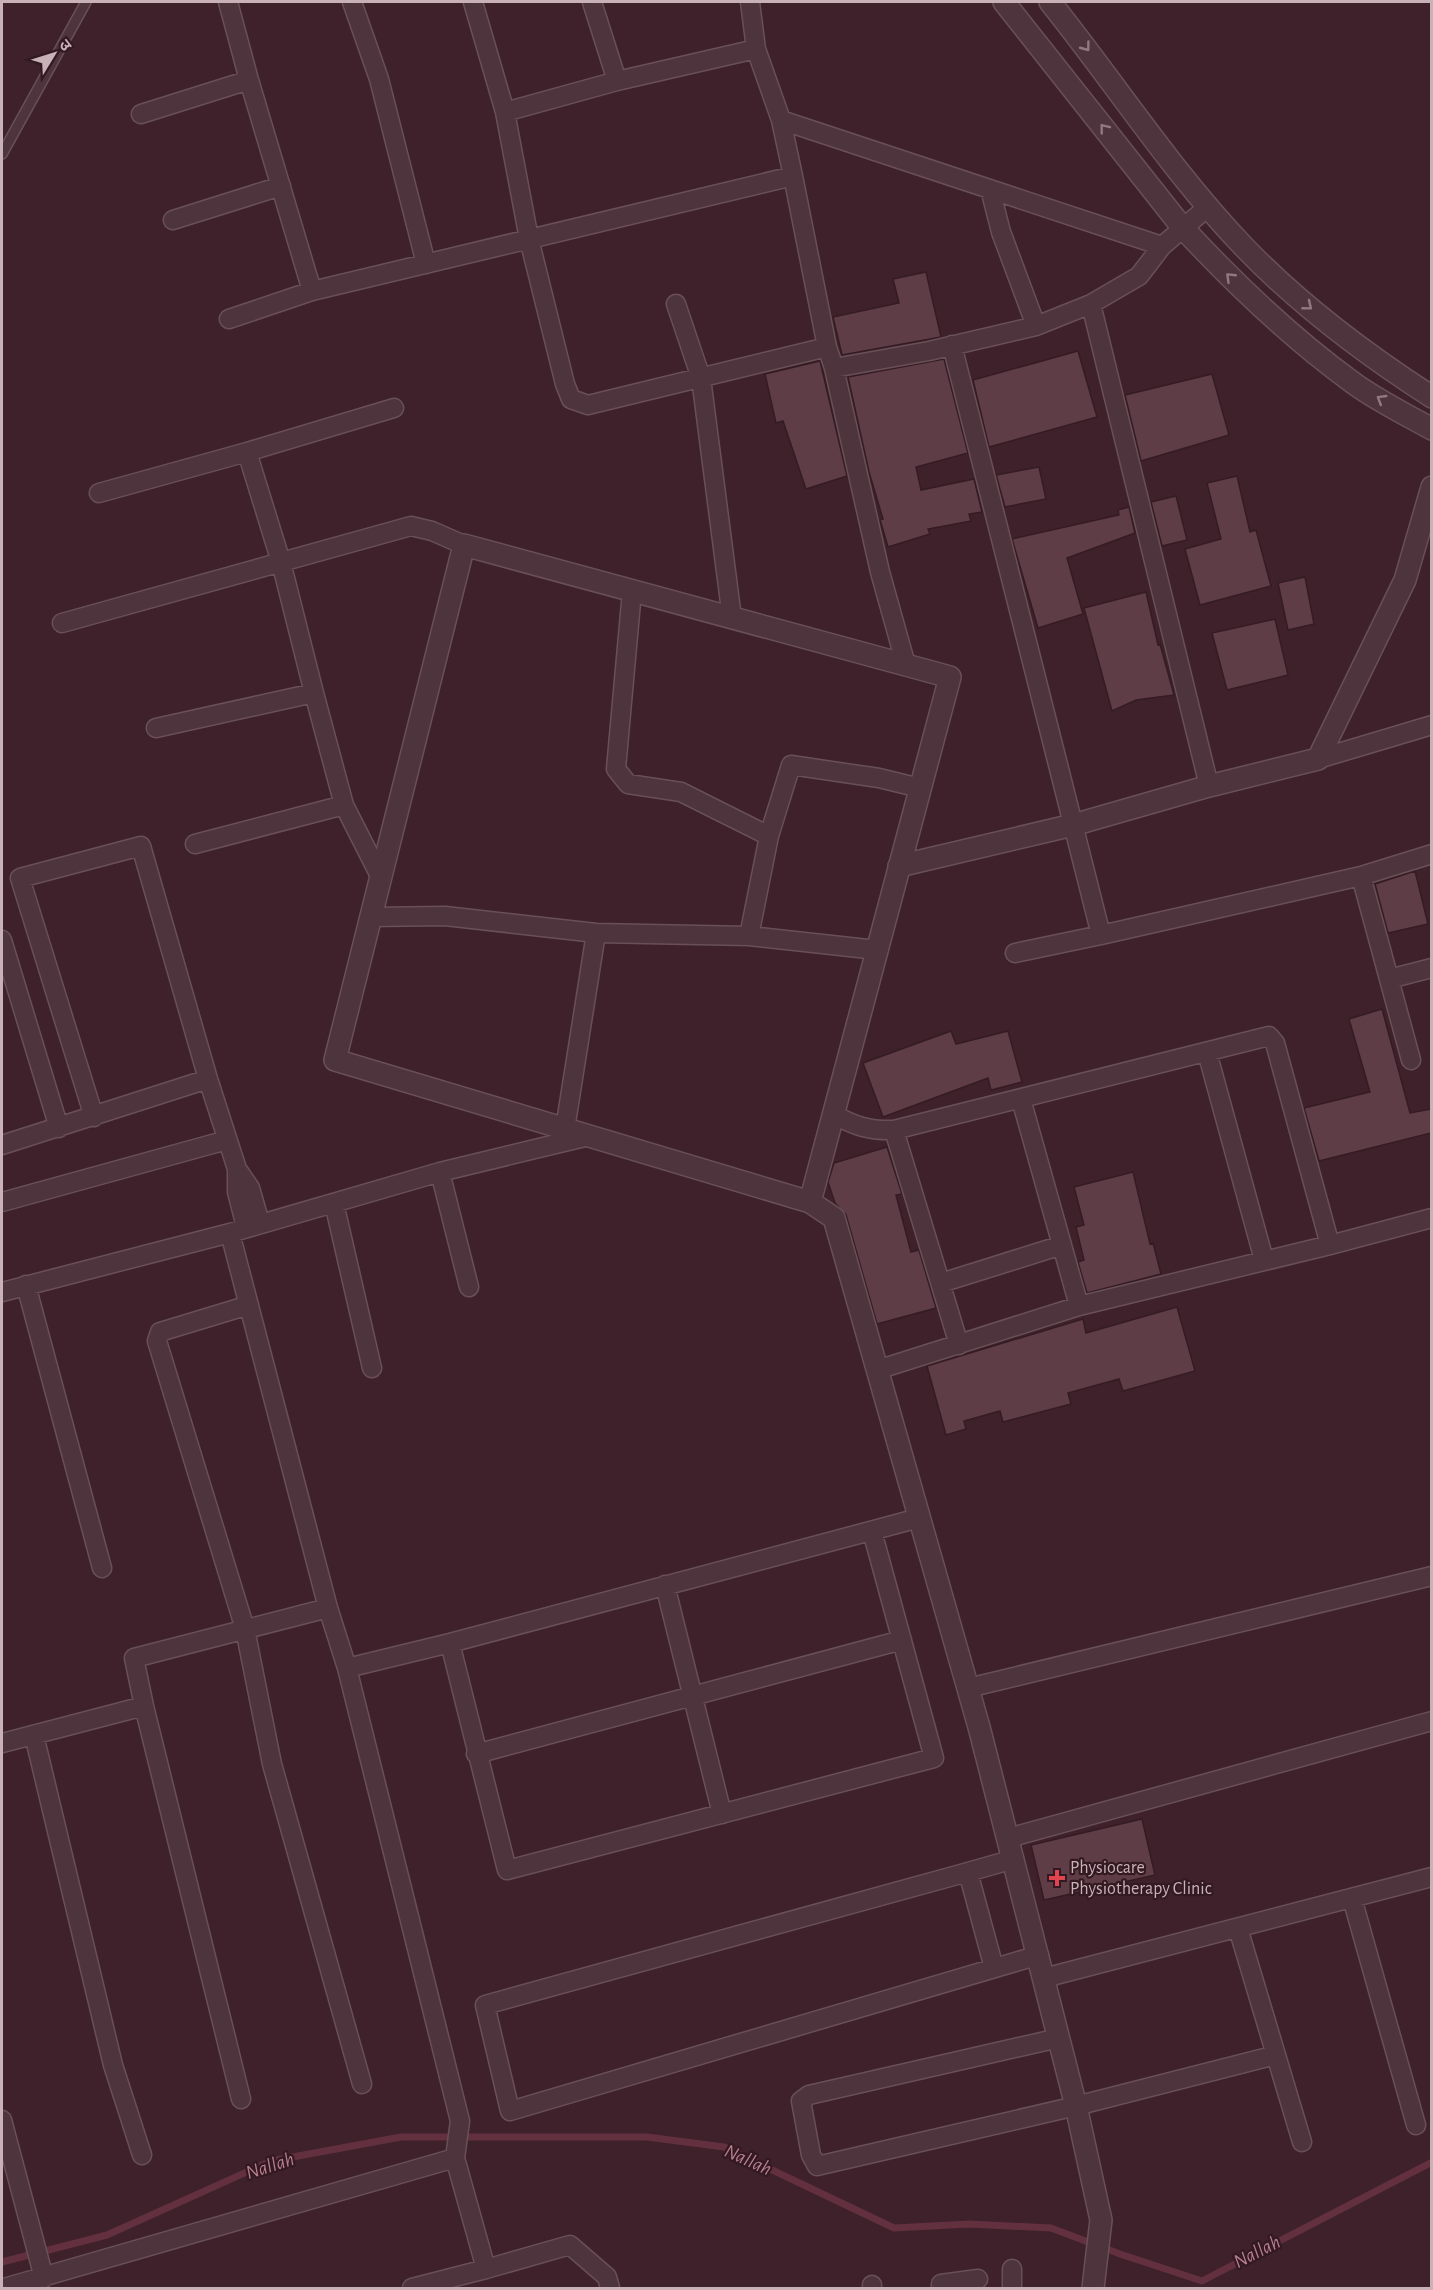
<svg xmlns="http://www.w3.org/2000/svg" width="1433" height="2290" font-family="'Alegreya Sans','Noto Sans Devanagari',sans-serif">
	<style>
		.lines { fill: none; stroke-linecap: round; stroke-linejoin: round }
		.stream { stroke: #633040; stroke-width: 7 }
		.building { fill: #5f3d47; stroke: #351c24; stroke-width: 1.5 }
		.service-casing { stroke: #695058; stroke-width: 12 }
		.minor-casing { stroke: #695058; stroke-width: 21 }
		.tertiary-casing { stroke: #695058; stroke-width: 24 }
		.service { stroke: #4e353d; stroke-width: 9 }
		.minor { stroke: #4e353d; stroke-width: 18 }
		.tertiary { stroke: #4e353d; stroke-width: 21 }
		.oneway { stroke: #927981 }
		.health-dot { fill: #e0444e; stroke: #331a22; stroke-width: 2 }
		.labels { text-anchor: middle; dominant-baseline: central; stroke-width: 4.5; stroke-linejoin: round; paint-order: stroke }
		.poi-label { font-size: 18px; fill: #c9b1b8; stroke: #331a22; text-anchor: start }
		.water-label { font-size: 20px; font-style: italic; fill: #b87e90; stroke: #331a22 }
	</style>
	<rect width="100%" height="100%" fill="#3e212a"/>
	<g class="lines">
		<path class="stream" d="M2 2262 107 2235 271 2161 401 2137H647L724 2147 894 2228 969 2224 1051 2228 1120 2254 1202 2281 1432 2162"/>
	</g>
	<path class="building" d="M926 272 941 337 842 355 833 317 899 303 893 279Z
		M1078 351 1097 417 989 447 973 380Z
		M944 359 968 453 916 467 921 490 974 479 982 512 969 514 971 521 928 529 930 534 888 547 881 523 880 520 883 519 869 472 848 377Z
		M820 361 847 476 806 489 783 421 776 423 765 374Z
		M1212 374 1229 435 1141 461 1125 395Z
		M1039 467 1046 499 1005 507 996 475Z
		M1237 476 1250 532 1256 530 1271 586 1200 605 1185 549 1221 539 1207 483Z
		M1176 496 1187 540 1162 546 1151 502Z
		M1129 507 1135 533 1067 558 1083 614 1038 628 1012 539 1119 515 1118 510Z
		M1305 577 1314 624 1288 630 1278 583Z
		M1146 592 1158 645 1160 644 1174 695 1136 700 1112 711 1084 608Z
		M1275 619 1288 675 1227 690 1212 633Z
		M1415 871 1428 924 1388 933 1375 884Z
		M1382 1009 1410 1113 1431 1109V1133L1319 1161 1304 1108 1370 1092 1349 1019Z
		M951 1031 956 1044 1008 1031 1022 1082 991 1090 988 1078 883 1117 863 1063Z
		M887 1147 902 1194 896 1195 911 1252 919 1250 936 1308 877 1324 846 1215 835 1203 828 1182 834 1163Z
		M1133 1172 1150 1244 1153 1243 1161 1274 1087 1293 1078 1262 1084 1260 1076 1227 1084 1225 1074 1187Z
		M1177 1307 1195 1371 1123 1391 1119 1379 1068 1393 1071 1404 1003 1422 1000 1411 964 1421 966 1429 946 1435 927 1366 1083 1319 1086 1333Z
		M1142 1819 1155 1875 1044 1900 1031 1845Z"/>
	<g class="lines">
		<defs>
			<path id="service" d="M2 154 86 2"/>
			<path id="minor" d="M228 2 249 80 312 291 793 176 781 120 1162 246
				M352 2 379 79 426 264
				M473 2 505 112 529 239 565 384 571 399 588 405 827 347 834 368
				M592 2 617 81
				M750 2 756 49 781 120
				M505 112 617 81 756 49
				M141 114 249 80
				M793 176 827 347
				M990 189 1001 232 1036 326
				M173 220 281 186
				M676 304 701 378 732 618
				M1091 304 1209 786
				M229 319 312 291
				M952 345 1101 935 1361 876
				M247 452 394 408
				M99 493 247 452 281 562 314 693 156 728
				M62 623 411 526 432 531 464 545
				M906 665 880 572 834 368 929 351 1036 326 1091 304 1139 276 1162 246 1209 206
				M314 693 344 805 381 878
				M1318 759 1432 725
				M769 836 791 765 879 778 920 788
				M195 844 344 805
				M371 917 445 916 596 933 749 936 769 836 681 792 628 784 616 769 632 591
				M749 936 877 950
				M2 940 59 1128
				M1015 953 1101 935
				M1389 979 1432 968
				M1207 1052 1264 1260
				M1411 1060 1361 876 1432 854
				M1021 1099 1079 1306
				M833 1114C854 1126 870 1131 894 1130
				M94 1117 20 878 141 846 208 1079 237 1169V1192L246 1227
				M565 1129 596 933
				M589 1136 440 1172 230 1233 328 1608 347 1668 460 2121 455 2158 486 2269 570 2245 607 2277 610 2288
				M2 1145 208 1079
				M237 1169 250 1188 260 1223
				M440 1172 469 1287
				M2 1202 227 1140
				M334 1203 372 1368
				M941 1283 1062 1245
				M26 1285 102 1568
				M2 1292 230 1233
				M249 1305 160 1332 157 1341 245 1629 272 1764 362 2084
				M959 1345 894 1130 1269 1036 1275 1043 1330 1245
				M877 1370 1079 1306 1330 1245 1432 1218
				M665 1585 722 1814
				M450 1643 507 1870 934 1758 872 1531
				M347 1668 450 1643 919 1518
				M968 1688 1432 1576
				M144 1706 241 2099
				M34 1735 113 2065 142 2155
				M2 1743 144 1706 134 1658 328 1608
				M476 1754 902 1640
				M1008 1838 1432 1721
				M968 1872 1014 1859
				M1352 1898 1416 2125
				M1238 1928 1302 2142
				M994 1968 968 1872 485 2005 510 2111 1039 1955
				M1044 1978 1432 1877
				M1059 2038 809 2095 801 2101 811 2155 817 2166 1076 2106 1276 2055
				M2 2120 44 2278
				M872 2285V2288
				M4 2288 455 2158
				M412 2288 486 2269
				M941 2288V2284L978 2279
				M1012 2288V2269"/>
			<path id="tertiary" d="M1004 2 1182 227C1234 283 1290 337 1352 382 1376 400 1405 414 1432 429
				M1050 2C1115 83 1172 172 1244 247 1299 304 1365 354 1432 397
				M899 866 1073 825 1209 786 1318 759 1405 580 1432 487
				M810 1202 950 677 464 545 335 1060 810 1202 834 1218 979 1727 1076 2106 1101 2220 1093 2288"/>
		</defs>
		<use href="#service" class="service-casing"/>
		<use href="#minor" class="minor-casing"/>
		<use href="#tertiary" class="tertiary-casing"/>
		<use href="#service" class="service"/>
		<use href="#minor" class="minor"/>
		<use href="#tertiary" class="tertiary"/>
	</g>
	<defs><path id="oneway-chevron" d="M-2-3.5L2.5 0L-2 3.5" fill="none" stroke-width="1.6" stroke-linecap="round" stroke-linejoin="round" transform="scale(1.5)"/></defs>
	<g class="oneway">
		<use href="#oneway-chevron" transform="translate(1086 47) rotate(53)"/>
		<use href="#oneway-chevron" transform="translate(1104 128) rotate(-128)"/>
		<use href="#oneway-chevron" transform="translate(1230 277) rotate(-136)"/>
		<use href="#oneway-chevron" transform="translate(1308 306) rotate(39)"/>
		<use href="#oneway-chevron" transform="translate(1381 399) rotate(-149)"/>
	</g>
	<path class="health-dot" d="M1054 1869h6v6h6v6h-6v6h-6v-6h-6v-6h6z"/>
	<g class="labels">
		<g class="poi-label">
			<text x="1070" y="1868">Physiocare<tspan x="1070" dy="21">Physiotherapy Clinic</tspan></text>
		</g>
		<g class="water-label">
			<text transform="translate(748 2160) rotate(24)">Nallah</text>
			<text transform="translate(270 2166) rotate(-18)">Nallah</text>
			<text transform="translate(1257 2252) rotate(-27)">Nallah</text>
		</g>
	</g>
	<rect width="1433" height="2290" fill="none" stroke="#c9b1b8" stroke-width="6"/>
	<g transform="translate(54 54) rotate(52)" stroke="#331a22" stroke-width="4.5" paint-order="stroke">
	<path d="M0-4.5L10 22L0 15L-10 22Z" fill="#c9b1b8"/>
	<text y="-9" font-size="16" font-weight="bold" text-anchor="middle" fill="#c9b1b8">उ</text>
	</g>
</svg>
